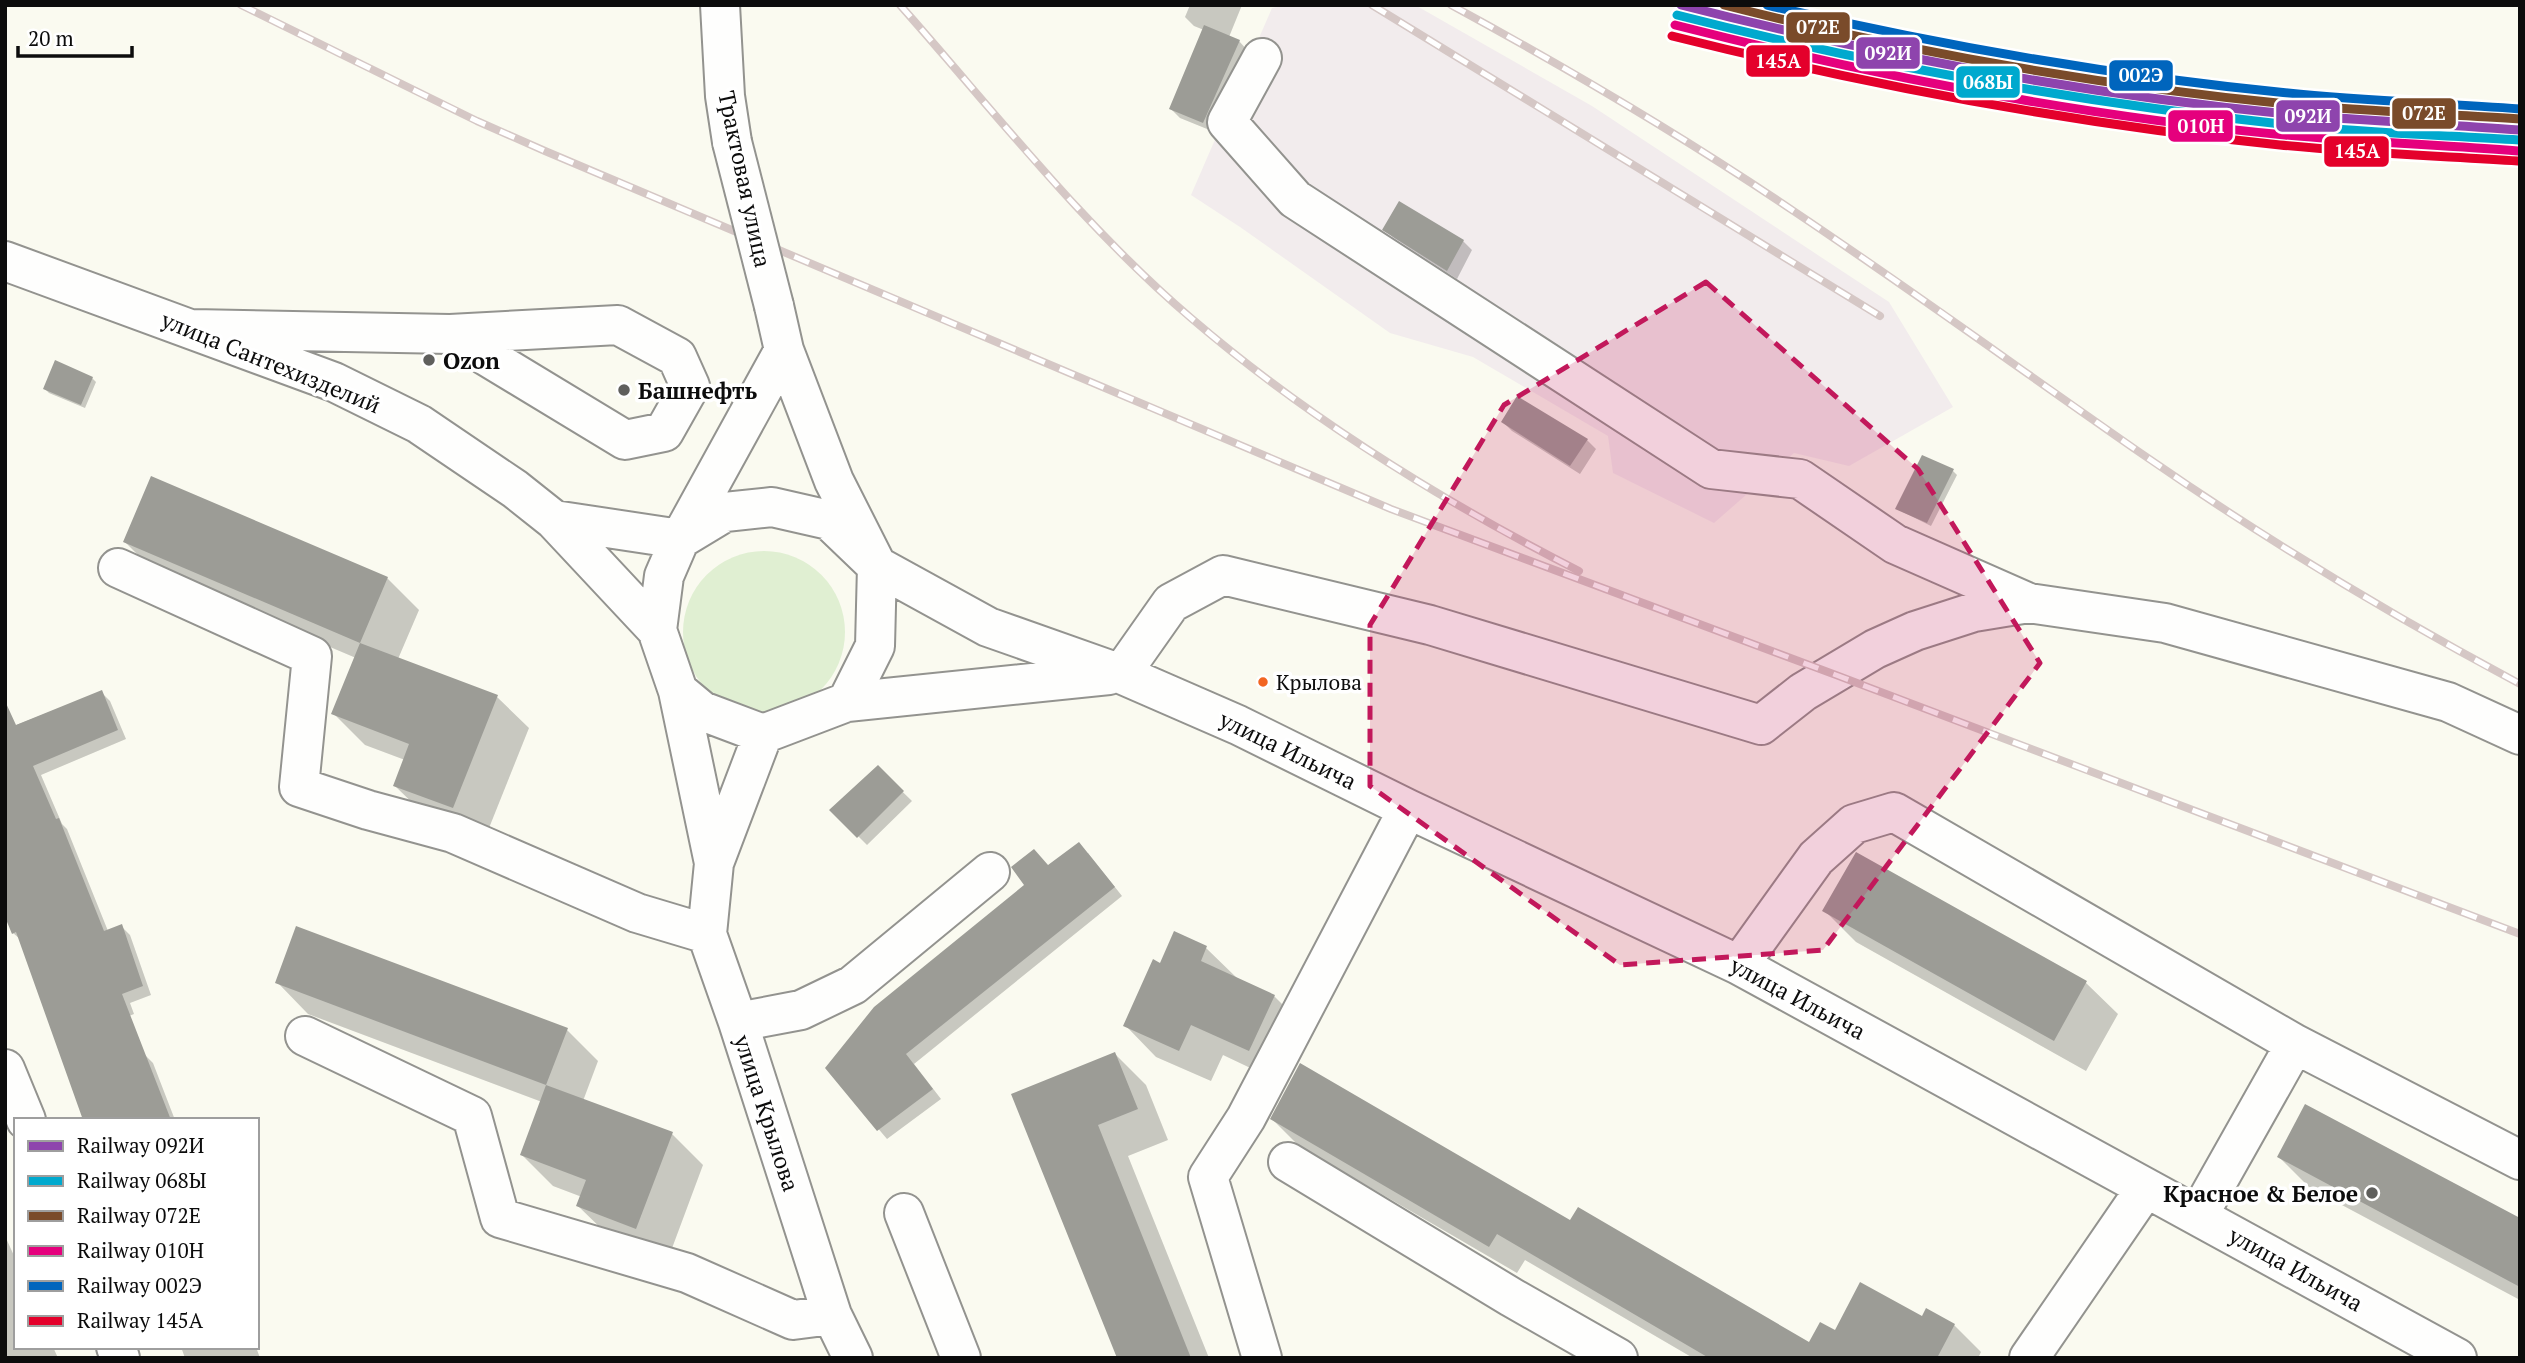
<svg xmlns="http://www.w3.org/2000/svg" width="2525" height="1363" font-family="'PT Serif',serif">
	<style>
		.industrial { fill: #f2eced }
		.green { fill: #e0efd2 }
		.shadow { fill: #0003 }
		.building { fill: #9c9c96 }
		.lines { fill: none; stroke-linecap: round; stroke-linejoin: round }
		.minor-casing { stroke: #93938f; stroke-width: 42 }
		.minor { stroke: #fefefd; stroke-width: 38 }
		.rail-casing { stroke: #d5c7c5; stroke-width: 8 }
		.rail { stroke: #fff; stroke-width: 5; stroke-dasharray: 16; stroke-linecap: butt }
		.minor-bridge-casing { stroke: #93938f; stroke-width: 42; stroke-linecap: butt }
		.minor-bridge { stroke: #fefefd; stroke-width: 38 }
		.rail-1-casing { stroke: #fff; stroke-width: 14 }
		.rail-2-casing { stroke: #fff; stroke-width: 14 }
		.rail-3-casing { stroke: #fff; stroke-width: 14 }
		.rail-4-casing { stroke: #fff; stroke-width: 14 }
		.rail-5-casing { stroke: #fff; stroke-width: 14 }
		.rail-6-casing { stroke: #fff; stroke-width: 14 }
		.rail-1 { stroke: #8e44ad; stroke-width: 9 }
		.rail-2 { stroke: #00a9ce; stroke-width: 9 }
		.rail-3 { stroke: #7a4b2a; stroke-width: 9 }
		.rail-4 { stroke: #e5007d; stroke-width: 9 }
		.rail-5 { stroke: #0065bd; stroke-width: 9 }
		.rail-6 { stroke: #e4002b; stroke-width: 9 }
		.marked { fill: #c2185b; fill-opacity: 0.2; stroke: #c2185b; stroke-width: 5; stroke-dasharray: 14 9; stroke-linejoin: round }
		.poi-dot { fill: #5f5f5c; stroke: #fff; stroke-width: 2.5 }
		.bus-dot { fill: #f26522; stroke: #fff; stroke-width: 2.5 }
		.labels { text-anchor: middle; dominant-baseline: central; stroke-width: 7; stroke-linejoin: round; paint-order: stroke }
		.bus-label { font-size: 21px; fill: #0c0c0c; stroke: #fff; text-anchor: start }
		.street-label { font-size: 23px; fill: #0c0c0c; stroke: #fff }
		.poi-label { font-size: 23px; font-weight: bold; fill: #0c0c0c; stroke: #fff; text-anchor: start }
		.line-badge { stroke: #fff; stroke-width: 2.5 }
		.badge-label { font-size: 19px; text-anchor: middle; font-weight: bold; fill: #fff }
	</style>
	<rect width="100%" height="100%" fill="#fafaf0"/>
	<path class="industrial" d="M1288 5H1415L1592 106 1889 302 1953 407 1849 466 1794 453 1714 523 1613 473 1608 436 1473 357 1390 333 1240 227 1191 195 1272 8Z"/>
	<path class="green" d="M683 632a81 81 0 1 1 162 0a81 81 0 1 1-162 0Z"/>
	<path class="shadow" d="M1190 5H1242L1229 37 1239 41 1248 51 1212 131 1180 118 1171 109 1204 30 1194 26 1185 17Z
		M1385 229 1463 241 1472 250 1457 279 1394 238Z
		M92 378 96 382 85 408 49 393 45 389Z
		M1503 422 1587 440 1596 449 1580 474 1512 431Z
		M1953 471 1957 475 1931 526 1897 509Z
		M152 478 387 578 419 610 398 659 497 697 529 728 485 838 427 817 395 786 405 760 365 745 333 713 356 658 156 573 125 542Z
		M101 692 110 701 126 739 41 775 62 824 67 829 108 931 121 926 130 935 151 995 130 1003 134 1014 63 1042 20 939 13 933 11 727Z
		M878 768 912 801 867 845 832 810Z
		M1088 853 1122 896 914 1064 941 1099 887 1139 827 1068 1049 866Z
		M1857 854 2086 983 2118 1014 2086 1071 1856 942 1825 911Z
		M1175 934 1206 948 1238 979 1274 996 1305 1027 1280 1082 1223 1055 1211 1081 1156 1057 1125 1025 1161 965Z
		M277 982 567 1030 598 1061 583 1101 672 1134 703 1165 668 1259 610 1237 578 1206 582 1197 553 1186 522 1155 542 1102 308 1014Z
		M144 1054 153 1063 175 1120H85Z
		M1115 1054 1146 1085 1168 1140 1128 1156 1209 1358H1119L1014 1095Z
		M1272 1119 1571 1223 1810 1345 1835 1332 1922 1318 1954 1325 1981 1352 1978 1358H1693L1525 1260 1517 1273 1299 1146Z
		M2279 1157 2520 1220V1300L2310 1188Z
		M5 1236 16 1260V1347H53L58 1358H5Z
		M181 1347H256L260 1358H185Z"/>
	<path class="building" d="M1204 25 1240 40 1203 123 1169 109Z
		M1399 201 1464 240 1447 271 1382 230Z
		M55 360 93 377 81 405 43 389Z
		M1517 396 1588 439 1570 466 1501 422Z
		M1922 455 1954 469 1927 523 1895 509Z
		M151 476 388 577 360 643 123 542Z
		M360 643 498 695 453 808 393 786 409 744 331 714Z
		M102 690 118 730 33 766 56 819 59 818 104 931 122 924 143 986 122 994 171 1120H83L16 932 12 934 5 917V701L16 725Z
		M878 765 904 791 857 838 829 810Z
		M1079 842 1115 887 906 1054 933 1089 877 1131 825 1068 874 1007 1024 885 1011 867 1034 849 1048 865Z
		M1856 852 2087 981 2054 1041 1822 911Z
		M296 926 568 1028 546 1085 275 983Z
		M1174 931 1207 946 1201 961 1275 995 1249 1051 1191 1025 1179 1051 1123 1026 1153 959 1160 963Z
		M1115 1052 1138 1109 1098 1125 1191 1358H1117L1011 1094Z
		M1300 1063 1570 1220 1578 1207 1809 1342 1820 1322 1835 1330 1860 1282 1922 1316 1926 1308 1955 1324 1937 1358H1709L1497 1234 1489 1247 1270 1119Z
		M546 1085 673 1132 636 1229 576 1206 586 1180 520 1155Z
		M2305 1104 2520 1218V1287L2277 1157Z"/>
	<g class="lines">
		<defs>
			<path id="minor" d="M720 5 725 96 732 142
				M1262 58 1227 122 1295 199 1711 469 1800 479 1895 544 2029 603
				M5 261 334 382 419 424 515 489 554 520 657 630
				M774 306 784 350 834 481 877 566 988 627 1121 674 1238 725 1408 809 1739 965 2457 1358
				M193 329 450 334 618 325 677 357 690 386 664 432 625 440 450 334
				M784 350 680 539 664 576 657 630 678 691 702 711 763 734 847 702 1109 675
				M554 520 680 539
				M682 538 725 512 772 507 829 520 877 566 875 646 847 702
				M118 568 312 656 299 787 368 810 453 833 637 913 707 934
				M1121 674 1171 603 1223 575 1430 625 1761 725 1803 692 1875 649 1915 631 1974 612 2029 603 2165 623 2448 702 2520 735
				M678 691 714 863
				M763 734 714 863 707 934 738 1022 832 1315 853 1358
				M1739 965 1816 858 1854 824 1894 812 2295 1044 2520 1160
				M738 1022 801 1010 853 985 990 872
				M305 1036 472 1116 500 1218 687 1273 793 1320 832 1315
				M5 1069 26 1120
				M1288 1162 1511 1297 1618 1358
				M904 1213 961 1358
				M2198 1216 2295 1044
				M116 1347 120 1358
				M1262 1358 1208 1177 1246 1118 1408 809
				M2029 1358 2145 1189"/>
		</defs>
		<use href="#minor" class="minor-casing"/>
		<use href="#minor" class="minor"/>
		<defs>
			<path id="rail" d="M241 5 477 121 545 151 1391 509 1836 675 2520 934
				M900 5C994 111 1083 226 1191 318 1309 419 1442 501 1579 571
				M1372 5 1880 316
				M1451 5C1569 69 1684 137 1795 212 1913 291 2028 375 2145 456 2265 539 2391 615 2520 684"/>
		</defs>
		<use href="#rail" class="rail-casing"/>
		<use href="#rail" class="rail"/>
		<defs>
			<path id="minor-bridge" d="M732 142 774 306"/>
		</defs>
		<use href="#minor-bridge" class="minor-bridge-casing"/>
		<use href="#minor-bridge" class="minor-bridge"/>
		<defs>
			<path id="rail-1" d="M1681 5C1880 56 2082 94 2287 114 2364 121 2442 124 2520 130"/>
			<path id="rail-2" d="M1677 15C1876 66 2077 102 2281 124 2360 133 2440 135 2519 140"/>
			<path id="rail-3" d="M1724 5C1908 52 2097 85 2287 104 2364 111 2442 114 2520 119"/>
			<path id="rail-4" d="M1675 25C1875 76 2079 116 2285 135 2363 142 2441 145 2518 151"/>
			<path id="rail-5" d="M1767 5C1938 45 2112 76 2288 93 2365 101 2442 103 2520 109"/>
			<path id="rail-6" d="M1672 36C1872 86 2075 124 2280 145 2359 153 2439 156 2518 161"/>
		</defs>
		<use href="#rail-1" class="rail-1-casing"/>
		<use href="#rail-2" class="rail-2-casing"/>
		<use href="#rail-3" class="rail-3-casing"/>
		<use href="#rail-4" class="rail-4-casing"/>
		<use href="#rail-5" class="rail-5-casing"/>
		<use href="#rail-6" class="rail-6-casing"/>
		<use href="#rail-1" class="rail-1"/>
		<use href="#rail-2" class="rail-2"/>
		<use href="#rail-3" class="rail-3"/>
		<use href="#rail-4" class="rail-4"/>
		<use href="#rail-5" class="rail-5"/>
		<use href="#rail-6" class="rail-6"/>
	</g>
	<path class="marked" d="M1706 282 1918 469 2040 663 1823 950 1620 965 1370 786V625L1504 405Z"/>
	<g class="poi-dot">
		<circle cx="429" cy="360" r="7"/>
		<circle cx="624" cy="390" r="7"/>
		<circle cx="2372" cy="1193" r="7"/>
	</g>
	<circle class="bus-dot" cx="1263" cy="682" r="6"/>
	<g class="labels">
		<g class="bus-label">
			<text x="1276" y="682">Крылова</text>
		</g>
		<g class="street-label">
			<text transform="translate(745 179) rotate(78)">Трактовая улица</text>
			<text transform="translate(271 362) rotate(22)">улица Сантехизделий</text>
			<text transform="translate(1288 750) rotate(26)">улица Ильича</text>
			<text transform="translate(1798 998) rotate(28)">улица Ильича</text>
			<text transform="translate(767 1113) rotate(72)">улица Крылова</text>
			<text transform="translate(2296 1269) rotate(29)">улица Ильича</text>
		</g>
		<g class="poi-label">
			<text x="443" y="360">Ozon</text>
			<text x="638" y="390">Башнефть</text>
			<text x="2358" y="1193" text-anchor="end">Красное &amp; Белое</text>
		</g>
	</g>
	<g class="line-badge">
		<rect x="1785" y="11" width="66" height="33" rx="7" fill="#7a4b2a"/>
		<rect x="1855" y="36" width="66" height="34" rx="7" fill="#8e44ad"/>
		<rect x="1745" y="44" width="66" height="34" rx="7" fill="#e4002b"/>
		<rect x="2108" y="59" width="66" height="33" rx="7" fill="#0065bd"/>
		<rect x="1955" y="65" width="66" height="34" rx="7" fill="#00a9ce"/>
		<rect x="2391" y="97" width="66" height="33" rx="7" fill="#7a4b2a"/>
		<rect x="2275" y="99" width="66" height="34" rx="7" fill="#8e44ad"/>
		<rect x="2167" y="109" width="67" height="34" rx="7" fill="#e5007d"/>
		<rect x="2323" y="135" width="67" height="33" rx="7" fill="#e4002b"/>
	</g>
	<g class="badge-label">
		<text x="1818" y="34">072Е</text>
		<text x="1888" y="60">092И</text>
		<text x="1778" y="68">145А</text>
		<text x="2141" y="82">002Э</text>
		<text x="1988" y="89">068Ы</text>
		<text x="2424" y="120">072Е</text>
		<text x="2308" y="123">092И</text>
		<text x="2201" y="133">010Н</text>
		<text x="2357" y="158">145А</text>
	</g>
	<rect width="2525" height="1363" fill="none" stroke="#0c0c0c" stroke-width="14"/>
	<rect x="14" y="1118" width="245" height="231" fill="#ffffff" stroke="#9e9e9e" stroke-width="2"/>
	<rect x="28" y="1141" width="35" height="10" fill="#8e44ad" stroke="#9e9e9e" stroke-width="2"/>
	<text x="77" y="1153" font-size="21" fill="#0c0c0c">Railway 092И</text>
	<rect x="28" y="1176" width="35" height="10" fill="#00a9ce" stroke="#9e9e9e" stroke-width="2"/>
	<text x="77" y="1188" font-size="21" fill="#0c0c0c">Railway 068Ы</text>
	<rect x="28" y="1211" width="35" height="10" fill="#7a4b2a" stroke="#9e9e9e" stroke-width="2"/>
	<text x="77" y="1223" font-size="21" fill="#0c0c0c">Railway 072Е</text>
	<rect x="28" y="1246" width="35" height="10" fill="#e5007d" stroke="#9e9e9e" stroke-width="2"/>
	<text x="77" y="1258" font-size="21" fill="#0c0c0c">Railway 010Н</text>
	<rect x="28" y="1281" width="35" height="10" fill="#0065bd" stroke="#9e9e9e" stroke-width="2"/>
	<text x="77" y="1293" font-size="21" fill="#0c0c0c">Railway 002Э</text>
	<rect x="28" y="1316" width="35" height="10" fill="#e4002b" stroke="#9e9e9e" stroke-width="2"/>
	<text x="77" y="1328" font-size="21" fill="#0c0c0c">Railway 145А</text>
	<path d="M18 46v10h114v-10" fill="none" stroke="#0c0c0c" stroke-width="3.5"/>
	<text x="28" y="46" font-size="21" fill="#0c0c0c" stroke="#ffffff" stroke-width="5" paint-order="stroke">20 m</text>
</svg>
